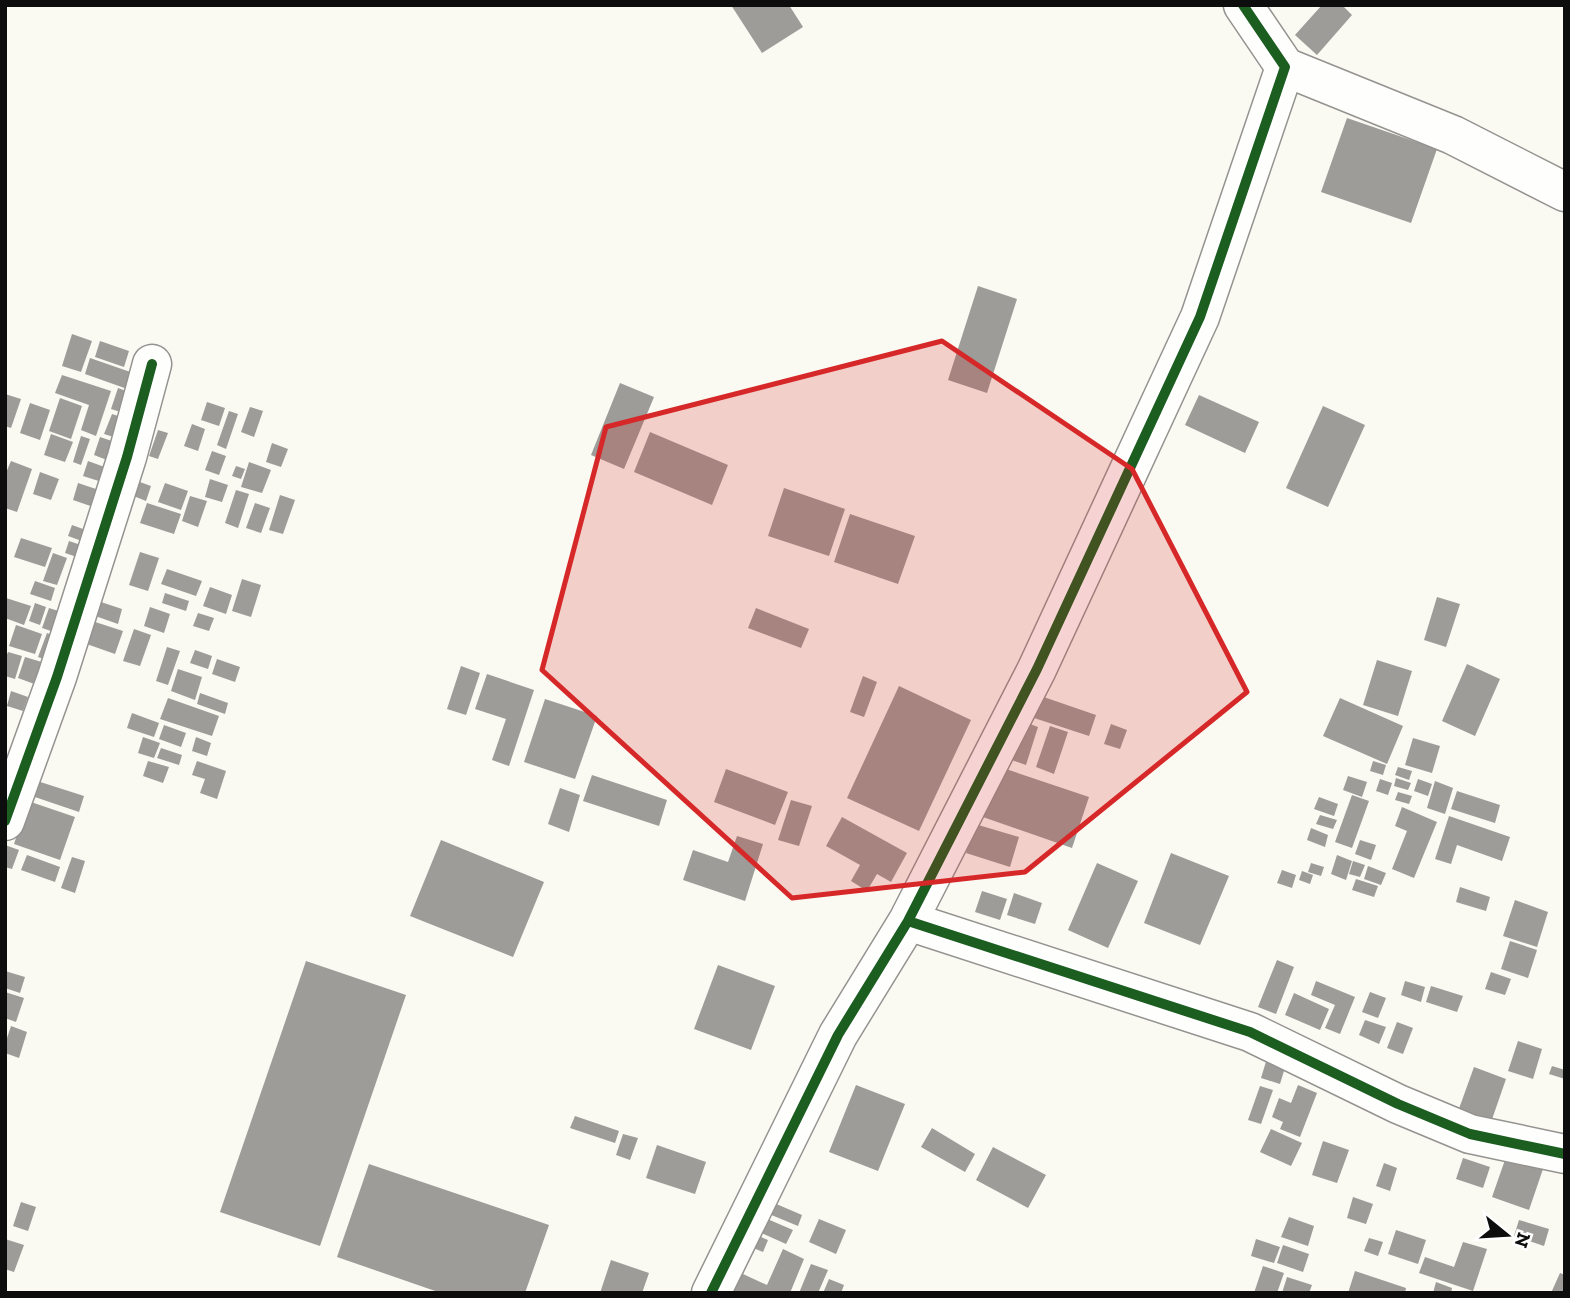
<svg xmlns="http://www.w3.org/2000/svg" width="1570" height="1298" font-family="'Zilla Slab',serif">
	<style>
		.building { fill: #9d9c98 }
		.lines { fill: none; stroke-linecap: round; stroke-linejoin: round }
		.minor-casing { stroke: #949390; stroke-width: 41 }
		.minor { stroke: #fefefd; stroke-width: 38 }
		.cycleway-casing { stroke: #fff; stroke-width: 15 }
		.cycleway { stroke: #1b5e20; stroke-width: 10 }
		.marked { fill: #d62828; fill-opacity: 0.2; stroke: #d62828; stroke-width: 5; stroke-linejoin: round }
	</style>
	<rect width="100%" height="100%" fill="#faf9f2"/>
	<path class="building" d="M731 5H789L803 27 762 53Z
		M1322 5H1342L1352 15 1317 55 1295 35Z
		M1347 118 1437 149 1411 223 1321 192Z
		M978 286 1017 299 987 393 948 380Z
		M72 334 92 341 81 372 62 366Z
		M100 341 129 351 124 367 95 357Z
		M90 358 139 375 133 391 85 374Z
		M62 375 111 391 96 436 81 430 89 405 55 393Z
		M620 383 654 397 624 469 591 455Z
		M118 388 134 394 127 414 111 409Z
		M5 394 21 399 11 428 5 426Z
		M1199 395 1259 422 1245 453 1185 425Z
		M60 398 82 406 71 439 49 431Z
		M207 402 225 408 219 426 201 420Z
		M30 403 50 410 40 440 20 433Z
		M1323 406 1365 425 1328 507 1286 488Z
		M250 407 263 411 254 437 241 432Z
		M229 411 238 414 226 449 217 445Z
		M112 414 124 418 117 438 104 434Z
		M192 424 205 429 198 451 184 446Z
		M158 430 168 433 158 459 149 456Z
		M650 432 728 465 712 505 634 472Z
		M51 434 73 442 65 462 44 455Z
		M81 436 90 439 81 465 73 462Z
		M100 437 118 443 112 462 94 455Z
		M272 443 288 449 281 467 266 462Z
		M212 451 226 456 219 475 205 470Z
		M11 461 32 469 17 512 5 508V475Z
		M88 461 110 469 105 483 83 476Z
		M249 462 271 470 262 493 241 487Z
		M236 466 245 469 241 479 232 476Z
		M40 472 59 479 51 500 33 494Z
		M210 479 228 485 222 502 205 497Z
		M137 481 151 486 146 501 131 495Z
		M78 483 111 494 105 511 73 500Z
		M165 483 188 491 181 510 158 502Z
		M784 488 845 509 829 556 768 536Z
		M236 490 249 494 238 528 225 523Z
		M280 495 295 500 283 534 269 530Z
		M190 496 207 501 198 527 182 521Z
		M147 503 181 514 174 534 140 523Z
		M255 503 270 508 261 533 246 528Z
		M850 514 915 536 898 584 834 562Z
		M72 525 94 533 90 544 68 536Z
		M21 538 52 548 45 567 14 557Z
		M69 541 90 548 86 560 65 553Z
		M140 552 159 558 148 591 129 585Z
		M53 553 67 558 57 585 43 581Z
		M167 569 202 581 196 596 161 584Z
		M242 579 261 585 251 617 232 611Z
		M35 581 55 588 51 601 30 594Z
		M210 587 232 595 226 614 203 606Z
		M165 593 189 601 186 611 162 603Z
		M1437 597 1460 604 1446 647 1424 640Z
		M6 598 31 606 24 625 5 618Z
		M89 598 122 609 118 624 84 612Z
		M35 603 46 607 40 625 29 621Z
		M150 607 170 614 164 633 144 626Z
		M49 608 71 615 63 635 42 628Z
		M756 608 809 629 801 648 748 628Z
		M198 613 214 618 209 631 193 626Z
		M89 620 123 631 115 654 81 642Z
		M16 625 42 634 35 654 9 646Z
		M134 629 151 635 140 666 123 661Z
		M47 633 61 639 53 662 38 657Z
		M167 647 180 651 168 685 156 681Z
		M195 650 212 656 208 669 190 663Z
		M8 652 22 656 15 679 5 676V659Z
		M25 657 45 663 37 685 18 678Z
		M217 659 240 667 235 682 212 674Z
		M1377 660 1412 671 1398 716 1363 705Z
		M1467 664 1500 679 1475 736 1442 721Z
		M461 666 480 673 466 715 447 709Z
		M178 669 202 677 195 700 171 691Z
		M487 674 534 690 509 766 492 760 506 719 475 709Z
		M863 676 877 682 864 717 850 712Z
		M899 686 971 720 919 831 847 798Z
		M11 691 28 697 23 711 7 706Z
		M200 693 228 703 225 714 197 704Z
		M1035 694 1096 715 1089 736 1028 716Z
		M168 698 219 716 212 736 160 719Z
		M1340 698 1403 726 1387 764 1323 736Z
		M545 699 597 716 575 779 524 762Z
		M132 713 159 723 154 737 127 728Z
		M1019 720 1038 727 1026 765 1006 758Z
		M1111 724 1127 730 1120 749 1104 744Z
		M164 725 186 733 181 747 159 739Z
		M1050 726 1068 732 1054 774 1036 767Z
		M143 737 160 743 154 758 138 753Z
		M196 737 211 743 207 756 192 751Z
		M1413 738 1440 746 1432 773 1405 765Z
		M161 748 182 755 179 765 157 758Z
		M148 761 169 767 163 783 143 776Z
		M197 761 226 771 217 799 200 793 205 779 192 775Z
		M1373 761 1386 765 1383 775 1370 771Z
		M997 766 1089 797 1072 848 980 816Z
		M1398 767 1412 771 1409 780 1395 775Z
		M726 769 788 792 775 825 714 802Z
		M592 775 667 800 659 826 583 801Z
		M1348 776 1367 782 1362 797 1343 790Z
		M1396 778 1411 783 1408 790 1394 786Z
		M31 779 84 796 79 812 26 794Z
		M1380 779 1392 783 1388 795 1376 791Z
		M1418 779 1432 784 1428 796 1414 791Z
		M1435 781 1453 788 1445 814 1427 808Z
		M560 788 580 795 569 832 548 824Z
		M1457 791 1500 805 1495 823 1451 809Z
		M1398 792 1412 796 1409 804 1395 800Z
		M1352 795 1369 801 1352 848 1335 842Z
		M1319 797 1338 804 1334 816 1314 809Z
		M791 800 812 806 799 846 778 840Z
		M28 801 75 817 60 860 14 844Z
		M1402 807 1437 822 1414 878 1392 869 1407 831 1395 826Z
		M1320 815 1337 820 1333 829 1316 824Z
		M1449 816 1510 837 1502 861 1457 845 1451 864 1435 859Z
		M842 817 907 853 891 882 877 874 867 891 851 881 860 865 826 846Z
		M975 824 1019 837 1010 867 966 853Z
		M1311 828 1328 835 1325 847 1307 840Z
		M737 836 763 844 745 901 683 880 693 850 728 862Z
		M441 840 544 882 513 957 410 916Z
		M1360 840 1376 845 1371 860 1355 854Z
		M5 845 19 850 12 869 5 867Z
		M1171 853 1229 876 1200 945 1144 923Z
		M27 855 60 867 55 882 21 870Z
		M1337 855 1352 861 1346 880 1331 874Z
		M72 857 85 861 75 893 61 888Z
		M1353 861 1365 865 1360 877 1349 874Z
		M1097 863 1138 881 1108 948 1068 930Z
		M1311 863 1324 867 1321 876 1308 872Z
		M1368 866 1386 873 1381 885 1364 879Z
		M1282 870 1296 875 1292 888 1277 883Z
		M1302 871 1313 875 1310 884 1299 880Z
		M1356 879 1378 886 1374 897 1352 890Z
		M1460 887 1490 897 1486 911 1456 902Z
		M982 891 1007 899 1000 920 975 912Z
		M1014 893 1042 903 1035 924 1007 915Z
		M1515 900 1548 912 1537 947 1503 936Z
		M1510 941 1537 950 1528 978 1501 969Z
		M1277 960 1294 967 1276 1014 1258 1007Z
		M306 961 406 995 320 1246 220 1212Z
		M718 965 775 986 751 1050 694 1029Z
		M5 971 25 977 20 993 5 988Z
		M1491 972 1511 979 1505 995 1485 989Z
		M1316 981 1355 997 1340 1034 1325 1028 1335 1005 1311 995Z
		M1405 981 1425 987 1421 1002 1401 995Z
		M1431 986 1463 996 1457 1012 1426 1002Z
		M5 992 24 998 16 1022 5 1018Z
		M1370 992 1386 998 1378 1018 1362 1012Z
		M1294 993 1329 1009 1320 1030 1285 1015Z
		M1365 1020 1386 1027 1379 1044 1359 1035Z
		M1397 1022 1413 1028 1403 1054 1387 1048Z
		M11 1026 27 1032 19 1058 5 1053V1044Z
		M1518 1041 1542 1049 1533 1079 1508 1071Z
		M1268 1055 1287 1061 1280 1084 1261 1078Z
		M1552 1066 1565 1070V1079L1549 1074Z
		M1474 1067 1506 1079 1489 1128 1456 1117Z
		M856 1085 905 1104 878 1171 829 1152Z
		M1298 1085 1317 1093 1300 1137 1280 1129 1283 1122 1272 1117 1279 1098 1291 1103Z
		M1260 1086 1273 1090 1261 1124 1248 1120Z
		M575 1116 619 1131 615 1143 570 1128Z
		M932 1128 975 1154 965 1172 921 1147Z
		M1271 1129 1302 1143 1291 1166 1260 1152Z
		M623 1134 638 1138 630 1160 616 1155Z
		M1323 1141 1349 1150 1337 1183 1312 1175Z
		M657 1145 706 1162 695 1194 646 1178Z
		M993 1147 1046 1175 1028 1208 976 1180Z
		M1506 1157 1543 1169 1529 1210 1492 1197Z
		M1463 1158 1490 1167 1483 1188 1456 1179Z
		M1384 1163 1397 1168 1390 1191 1376 1186Z
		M369 1164 549 1225 525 1293H441L337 1257Z
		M1353 1197 1373 1204 1366 1224 1347 1218Z
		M21 1202 36 1207 28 1231 13 1226Z
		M774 1203 802 1215 798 1226 769 1214Z
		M1289 1217 1314 1226 1308 1246 1281 1237Z
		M765 1218 793 1230 786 1244 759 1232Z
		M819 1219 846 1230 836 1254 809 1242Z
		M1519 1220 1549 1229 1544 1246 1514 1236Z
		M1396 1230 1426 1240 1418 1264 1388 1254Z
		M747 1231 768 1240 763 1252 741 1243Z
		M1369 1238 1383 1242 1378 1256 1364 1251Z
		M5 1239 24 1245 14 1272 5 1269Z
		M1256 1239 1280 1247 1274 1263 1251 1256Z
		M1463 1242 1487 1249 1473 1291 1419 1273 1425 1257 1454 1267Z
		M1283 1245 1309 1254 1303 1272 1277 1263Z
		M783 1249 804 1259 790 1293H713L750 1257 743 1274 767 1285Z
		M611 1260 649 1273 642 1293H600Z
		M811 1264 828 1270 818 1293H799Z
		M1263 1266 1284 1273 1277 1293H1254Z
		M1355 1271 1406 1288 1405 1293H1348Z
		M1560 1273 1565 1275V1293H1551Z
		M1287 1277 1312 1285 1309 1293H1282Z
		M829 1279 844 1285 841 1293H823Z
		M1436 1282 1452 1288 1451 1293H1433Z"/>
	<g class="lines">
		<defs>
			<path id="minor" d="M1285 67 1453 135 1565 192
				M5 821 57 677 127 457 152 364
				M908 921 1250 1032 1398 1104 1470 1134 1565 1154
				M711 1293 838 1035 908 921 1037 669 1200 317 1285 67 1243 5"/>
		</defs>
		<use href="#minor" class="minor-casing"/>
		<use href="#minor" class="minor"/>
		<defs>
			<path id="cycleway" d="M5 821 57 677 127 457 152 364
				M908 921 1250 1032 1398 1104 1470 1134 1565 1154
				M711 1293 838 1035 908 921 1037 669 1200 317 1285 67 1243 5"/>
		</defs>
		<use href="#cycleway" class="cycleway-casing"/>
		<use href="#cycleway" class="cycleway"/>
	</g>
	<path class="marked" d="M942 341 1132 469 1247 692 1025 872 792 898 542 670 606 427Z"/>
	<rect width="1570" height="1298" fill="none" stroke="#0d0d0d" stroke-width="14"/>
	<g transform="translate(1507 1235) rotate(108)" stroke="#ffffff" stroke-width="5" paint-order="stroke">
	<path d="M0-5L12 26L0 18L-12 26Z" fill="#0d0d0d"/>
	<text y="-10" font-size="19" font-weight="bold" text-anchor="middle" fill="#0d0d0d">N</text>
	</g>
</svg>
